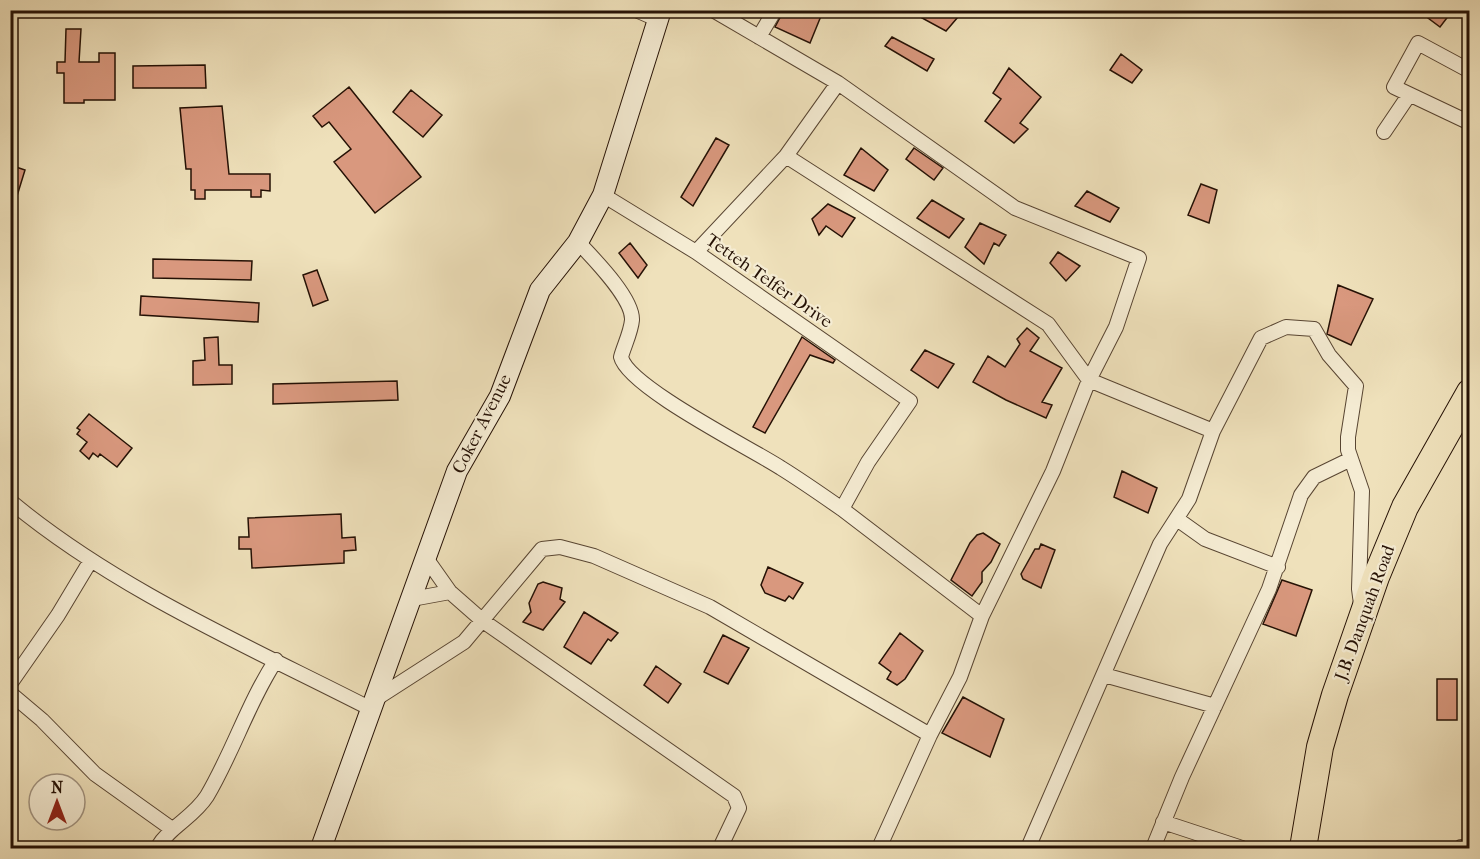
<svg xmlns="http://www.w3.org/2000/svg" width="1480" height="859" font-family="'IM FELL French Canon',serif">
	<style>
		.building { fill: #d9987e; stroke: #251105; stroke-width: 1.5 }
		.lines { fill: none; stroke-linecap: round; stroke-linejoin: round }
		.street-casing { stroke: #584532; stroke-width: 16 }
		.secondary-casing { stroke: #251105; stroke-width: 22 }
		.highway-casing { stroke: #251105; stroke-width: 28 }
		.street { stroke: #f5ecd3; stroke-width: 14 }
		.secondary { stroke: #f5ecd3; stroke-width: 20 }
		.highway { stroke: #efe1bb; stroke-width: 26 }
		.labels { text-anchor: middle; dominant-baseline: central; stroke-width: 4.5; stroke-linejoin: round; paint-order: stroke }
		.street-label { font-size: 18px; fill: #251105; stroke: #f5ecd3 }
	</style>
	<rect width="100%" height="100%" fill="#efe1bb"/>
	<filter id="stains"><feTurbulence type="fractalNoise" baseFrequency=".00333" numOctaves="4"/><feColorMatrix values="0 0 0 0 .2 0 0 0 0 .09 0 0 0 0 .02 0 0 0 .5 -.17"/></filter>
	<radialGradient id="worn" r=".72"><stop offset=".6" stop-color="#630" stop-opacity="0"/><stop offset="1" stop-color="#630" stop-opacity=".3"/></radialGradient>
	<path class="building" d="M784 10H814L821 16 810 43 775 27Z
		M927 10H964L946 31 922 18Z
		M1432 10H1453L1440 27 1428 18Z
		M66 29H81L79 62H99V53H115V100H84V103H64V73H57V62H65Z
		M892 37 934 59 927 71 885 46Z
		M1121 54 1142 70 1132 83 1110 70Z
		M205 65 206 88H133V66Z
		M1009 68 1041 97 1020 123 1028 129 1014 143 985 121 1001 99 993 93Z
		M349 87 421 177 375 213 334 162 351 149 329 122 322 127 313 116Z
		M411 90 442 115 423 137 393 112Z
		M222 106 229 174H270V191L261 190V197H251V190H205V199H195V190H191V169H186L180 108Z
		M716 138 729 145 693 206 681 197Z
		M861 148 888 170 874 191 844 175Z
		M914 148 943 168 934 180 906 159Z
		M10 165 25 170 13 209H10Z
		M1201 184 1217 190 1209 223 1188 215Z
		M1087 191 1119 208 1110 222 1075 206Z
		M932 200 964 219 949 238 917 218Z
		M828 204 855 218 842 237 826 226 819 235 812 219Z
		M980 223 1006 235 999 246 994 243 984 264 965 247Z
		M630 243 647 265 638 278 619 253Z
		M1058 252 1080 266 1066 281 1050 263Z
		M153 259 252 261 251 280 153 278Z
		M317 270 328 300 313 306 303 275Z
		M1338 285 1373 299 1351 345 1327 334Z
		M141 296 259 303 258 322 140 315Z
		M1027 328 1039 338 1030 351 1062 368 1042 402 1052 405 1046 418 1006 400 973 382 988 356 1005 367 1020 344 1017 339Z
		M218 337 219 365H232V384L193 385V361L205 360 204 338Z
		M802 337 835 360 833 363 810 355 765 433 753 427Z
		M925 350 954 364 938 388 911 370Z
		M397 381 398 400 273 404V384Z
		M89 414 132 448 117 467 100 454 98 457 93 453 89 459 80 451 87 442 77 434 80 430 77 428Z
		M1122 471 1157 488 1148 513 1114 497Z
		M341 514 342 538 355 537 356 550 344 551V563L252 568 251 549H239V537H249L248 518Z
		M983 533 1000 544 991 562 982 572V582L972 596 951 580 970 543 977 535Z
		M1041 544 1055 550 1041 588 1023 579 1021 574 1035 549H1039Z
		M768 567 803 583 793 599 789 596 785 601 765 593 761 585Z
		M1282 580 1312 590 1296 636 1263 624Z
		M543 582 562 588 560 599 565 602 543 630 523 622 531 612 529 603 538 584Z
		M584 612 618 633 611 641 608 639 591 664 564 647Z
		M900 633 923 651 905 679 897 685 887 679 891 672 879 663Z
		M723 635 749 648 728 684 704 672Z
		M656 666 681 684 668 703 644 685Z
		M1437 679H1457V720H1437Z
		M963 697 1004 719 990 757 942 733Z"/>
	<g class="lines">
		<defs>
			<path id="street" d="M636 10 659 20
				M713 10 838 83 1015 208 1139 258 1116 327 1089 380 1053 471 982 616 960 677 930 735 879 848
				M759 37 775 10
				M1470 71 1418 43 1394 87 1470 123
				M1384 132 1409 95
				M786 156 838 83
				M603 195 696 252 910 401 868 462 842 509 982 616
				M578 242C593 258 633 298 632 320 631 332 624 346 621 357 628 387 752 449 781 468 802 481 822 495 842 509
				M696 252 786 156 1048 324 1089 380 1213 431
				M10 501C117 590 250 647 373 710
				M1177 519 1205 539 1278 567
				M426 558 450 592 483 621 734 796 739 808 720 848
				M412 599 450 592
				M1104 675 1215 706
				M10 684 58 615 91 560
				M10 693 42 720 95 774 172 829
				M377 698 464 642 542 549 560 547 594 556 710 607 930 735
				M1163 822 1242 848
				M157 848C170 826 193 818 207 796 233 752 248 703 276 660
				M1028 848 1160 544 1189 499 1213 431 1261 338 1286 327 1314 329 1329 355 1356 386 1348 437V450L1362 491 1359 589 1361 604
				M1153 848 1182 777 1269 589 1301 495 1314 477 1351 459
				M1461 848V847"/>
			<path id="secondary" d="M321 848 457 471 500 396 540 290 578 242 603 195 661 10"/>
			<path id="highway" d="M1303 848 1320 747 1335 695 1376 577 1405 507 1470 392"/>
		</defs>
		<use href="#street" class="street-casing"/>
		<use href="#secondary" class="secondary-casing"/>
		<use href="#highway" class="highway-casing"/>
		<use href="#street" class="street"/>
		<use href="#secondary" class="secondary"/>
		<use href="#highway" class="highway"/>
	</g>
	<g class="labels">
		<g class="street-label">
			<text transform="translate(769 281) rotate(35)">Tetteh Telfer Drive</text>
			<text transform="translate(482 424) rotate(-63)">Coker Avenue</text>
			<text transform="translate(1365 613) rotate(-70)">J.B. Danquah Road</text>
		</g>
	</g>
	<rect width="1480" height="859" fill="none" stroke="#efe1bb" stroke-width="36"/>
	<rect x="12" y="12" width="1456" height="835" fill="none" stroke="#251105" stroke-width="3"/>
	<rect x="18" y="18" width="1444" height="823" fill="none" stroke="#251105" stroke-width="1.5"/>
	<g transform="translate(57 802)"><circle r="28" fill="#f5ecd3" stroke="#a29481" stroke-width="1.5"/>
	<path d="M0-4.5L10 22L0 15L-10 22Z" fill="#8f2418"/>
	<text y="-9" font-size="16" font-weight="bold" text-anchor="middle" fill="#251105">N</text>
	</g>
	<rect width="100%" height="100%" filter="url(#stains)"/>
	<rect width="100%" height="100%" fill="url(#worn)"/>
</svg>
